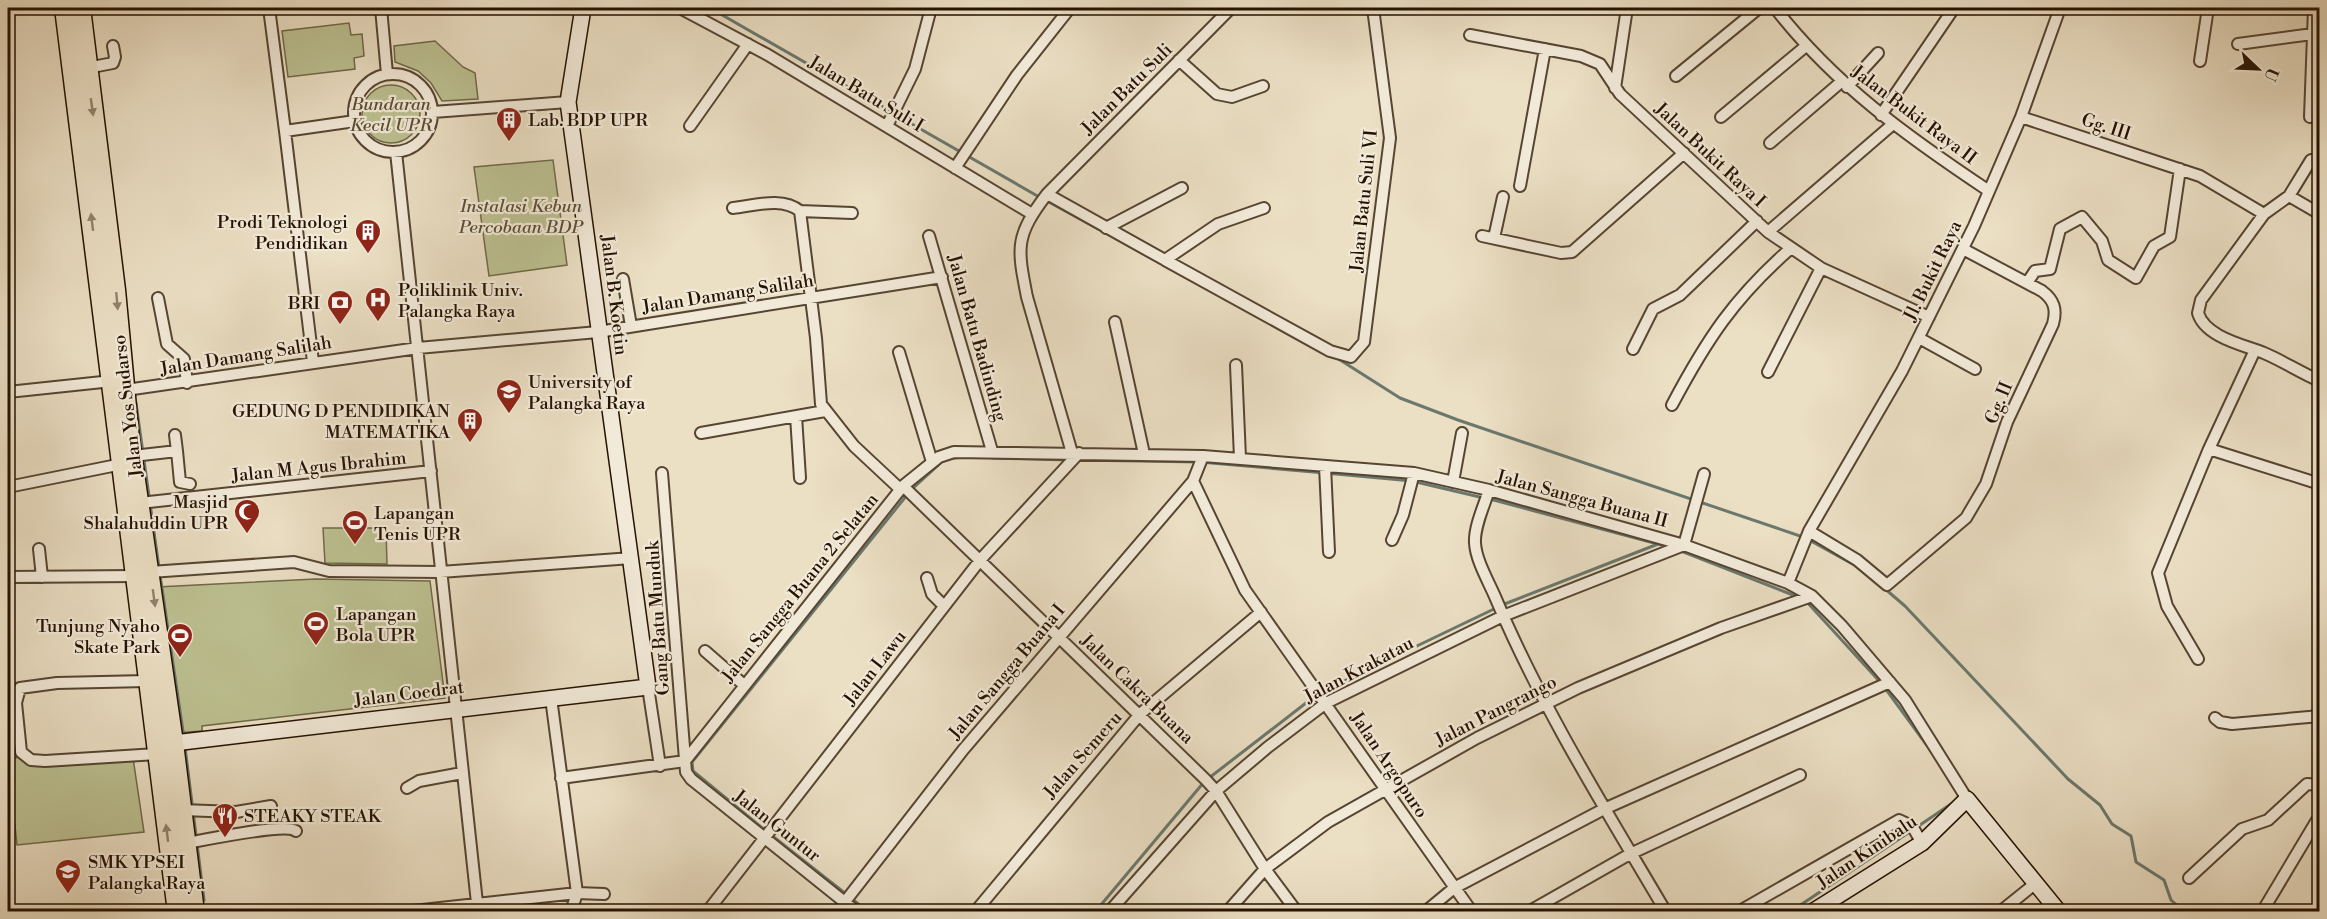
<svg xmlns="http://www.w3.org/2000/svg" width="2327" height="919" font-family="'Libre Bodoni',serif">
	<style>
		.green { fill: #bcc091; stroke: #706949; stroke-width: 1.5 }
		.lines { fill: none; stroke-linecap: round; stroke-linejoin: round }
		.stream { stroke: #6a786e; stroke-width: 3 }
		.street-casing { stroke: #564532; stroke-width: 14 }
		.secondary-casing { stroke: #251201; stroke-width: 18 }
		.primary-casing { stroke: #251201; stroke-width: 21 }
		.street { stroke: #f2ead9; stroke-width: 10 }
		.secondary { stroke: #f2ead9; stroke-width: 15 }
		.primary { stroke: #ebdfc4; stroke-width: 18 }
		.oneway { fill: #92836c }
		.labels { text-anchor: middle; dominant-baseline: central; stroke-width: 4.5; stroke-linejoin: round; paint-order: stroke }
		.street-label { font-size: 18px; fill: #251201; stroke: #f2ead9 }
		.park-label { font-size: 18px; font-style: italic; fill: #5a4f33; stroke: #f2ead9 }
		.poi-label { font-size: 18px; fill: #251201; stroke: #f2ead9; text-anchor: start }
	</style>
	<rect width="100%" height="100%" fill="#ebdfc4"/>
	<filter id="stains"><feTurbulence type="fractalNoise" baseFrequency=".00333" numOctaves="4"/><feColorMatrix values="0 0 0 0 .2 0 0 0 0 .09 0 0 0 0 .02 0 0 0 .5 -.17"/></filter>
	<radialGradient id="worn" r=".72"><stop offset=".6" stop-color="#630" stop-opacity="0"/><stop offset="1" stop-color="#630" stop-opacity=".3"/></radialGradient>
	<path class="green" d="M349 23 351 35 362 34 364 56 354 58 355 69 288 77 282 31Z
		M435 41 463 67 475 73 478 99 442 101 431 83 418 71 395 62 394 46Z
		M362 114a29 29 0 1 1 58 0a29 29 0 1 1-58 0Z
		M553 160 567 265 489 276 474 167Z
		M323 528H386L387 564 325 563Z
		M316 579 430 581 445 698 202 726V731L175 733 157 587Z
		M21 757 133 758 144 832 17 845 8 759Z"/>
	<g class="lines">
		<path class="stream" d="M710 8 890 111
			M896 115 1041 198
			M1047 201 1162 264
			M1337 358 1400 398 1458 420 1803 537
			M136 403 159 568
			M992 458 1069 460
			M1076 460 1200 462 1325 473 1412 481 1484 498
			M911 490 945 459 964 457
			M1490 499 1669 547
			M1809 540 1858 567
			M1681 551 1798 597
			M160 575 184 738
			M1884 588 1905 606 2068 779 2100 805 2112 824 2131 836 2136 862 2164 880 2171 900 2184 912
			M1806 601 1881 683
			M1502 605 1658 544
			M1885 688 1934 755
			M1321 692 1496 608
			M185 747 204 900
			M1209 778 1315 696
			M1917 827 1951 804
			M766 831 693 771 692 762 907 495
			M771 835 846 894
			M851 898 868 912
			M1095 912 1204 782
			M1790 912 1911 831"/>
		<defs>
			<path id="street" d="M269 8 285 131
				M381 8 387 74
				M680 8 768 55 1032 214
				M1775 8C1835 85 1908 137 1989 191
				M1470 35 1581 56 1600 64 1620 94 1768 232 1821 268 1929 317
				M2238 44 2320 33
				M1179 60 1217 94 1232 97 1263 86
				M2200 61 2208 8
				M87 68 113 63 115 57 113 46
				M354 113a39 39 0 1 1 78 0a39 39 0 1 1-78 0Z
				M1676 76 1759 8
				M1847 87 1878 53
				M1615 88 1627 8
				M433 112 568 102
				M1881 115 1954 8
				M1721 117 1806 46
				M2021 117 2200 176 2264 214
				M2310 117 2314 8
				M690 126 748 44
				M887 126 915 69 931 8
				M1770 143 1841 82
				M396 152 477 903
				M955 168 1017 75 1070 8
				M1520 186 1545 49
				M1047 194 1165 260 1218 224 1264 208
				M2289 196 2311 160
				M733 208C753 206 782 196 800 211
				M852 213 800 211 816 338 821 404 854 446 900 489
				M2320 214 2289 196 2264 214 2201 300 2198 313C2205 337 2244 345 2264 353 2283 361 2301 373 2320 381
				M1106 228 1182 188
				M1768 232 1893 124
				M929 236 992 451
				M1482 236 1561 253 1572 252 1684 153
				M1494 238 1503 197
				M1165 260 1330 351 1351 357 1364 342 1390 138 1373 8
				M623 279 631 326
				M2027 283 2035 271 2050 269 2060 229 2082 217 2102 241 2108 260 2136 278 2154 246 2170 237 2180 169
				M158 298 167 344 184 359 187 383
				M1115 322 1144 454
				M1919 338 1975 369
				M1633 349 1653 309 1680 295 1757 221
				M899 352 932 462
				M313 362 285 131 355 121
				M1236 365 1240 458
				M1768 372 1821 268
				M126 390 418 348 598 332 942 277
				M8 392 112 381
				M1672 405C1707 339 1734 298 1791 248
				M796 416 800 478
				M701 433 825 411
				M175 435 177 451
				M2209 449 2320 484
				M1072 453 1027 297C1017 247 1015 236 1047 194L1231 8
				M133 456 177 451 180 482 190 484
				M1325 466 1329 552
				M662 473 686 772 691 779 857 912
				M1193 481 1245 590 1472 912
				M1453 482 1462 433
				M903 486 1206 780 1216 791 1265 869 1297 912
				M8 487 122 464
				M1489 490C1484 506 1474 527 1475 543 1476 561 1489 582 1496 599 1542 708 1606 810 1666 912
				M140 503 431 471
				M1809 531 1857 560 1887 585 1966 518 1986 484 2007 422 2053 324C2057 309 2054 300 2042 291L1963 249
				M1392 540 1403 515 1414 473
				M1684 545 1704 474
				M39 549 42 577
				M150 572 294 562 329 571 440 572 632 558
				M8 577 136 576
				M927 578 932 594 944 606
				M1788 583 1809 531 1902 371 1974 226 2021 117 2060 8
				M705 651 744 685
				M2198 659 2167 606 2158 573 2209 449 2255 350
				M147 681 57 683 20 688 16 703 21 752 31 760 45 761 157 754
				M648 687 660 766
				M551 698 577 893 571 912
				M2215 718 2220 722 2232 724 2320 716
				M561 778 685 761 903 486 939 457 954 452 1203 456 1414 473 1489 490 1684 545 1788 583 1812 596 1842 626 1905 700 1967 799
				M407 788 419 781 462 773
				M182 810 236 812 271 806
				M187 843C204 840 285 823 296 831
				M2189 878 2242 829 2268 820 2307 784 2320 785
				M404 912 577 893 604 894
				M707 912 981 559 1079 453
				M837 912 963 750 1193 481 1203 456
				M975 912 1140 714 1261 612
				M1109 912 1216 791 1268 747 1326 703 1503 616 1684 545
				M1227 912 1265 869 1328 822 1477 738 1578 688 1721 628 1812 596
				M1425 912 1454 888 1604 809 1890 682
				M1528 912 1630 854 1800 775
				M1738 912 1899 820 1912 826 1922 843
				M2000 912 2036 883
				M2262 912 2320 815"/>
			<path id="secondary" d="M174 743 648 687 568 102 583 8
				M1812 912 1922 843 1967 799 2059 912"/>
			<path id="primary" d="M64 8 177 912
				M81 8 116 290 130 439 174 743 195 912"/>
		</defs>
		<use href="#street" class="street-casing"/>
		<use href="#secondary" class="secondary-casing"/>
		<use href="#primary" class="primary-casing"/>
		<use href="#street" class="street"/>
		<use href="#secondary" class="secondary"/>
		<use href="#primary" class="primary"/>
	</g>
	<defs><path id="oneway-solid" d="M-6-.8H1V-3.2L6.5 0L1 3.2V.8H-6Z" transform="scale(1.5)"/></defs>
	<g class="oneway">
		<use href="#oneway-solid" transform="translate(92 107) rotate(82)"/>
		<use href="#oneway-solid" transform="translate(92 222) rotate(-97)"/>
		<use href="#oneway-solid" transform="translate(117 301) rotate(85)"/>
		<use href="#oneway-solid" transform="translate(154 598) rotate(82)"/>
		<use href="#oneway-solid" transform="translate(167 833) rotate(-97)"/>
	</g>
	<defs>
		<symbol id="building-pin" viewBox="-11 -11 22 30"><path d="M0 17L-7.5 6A9.5 9.5 0 1 1 7.5 6Z" fill="#8f2418" stroke="#f2ead9"/><path d="M-4-6H4V6H1V3H-1V6H-4ZM-2.5-4.3h1.7v1.8h-1.7ZM.8-4.3h1.7v1.8H.8ZM-2.5-1h1.7V.8h-1.7ZM.8-1h1.7V.8H.8Z" fill="#fff"/></symbol>
		<symbol id="hospital-pin" viewBox="-11 -11 22 30"><path d="M0 17L-7.5 6A9.5 9.5 0 1 1 7.5 6Z" fill="#8f2418" stroke="#f2ead9"/><path d="M-5-5h3v3.5h4V-5h3V5h-3V1.5h-4V5h-3Z" fill="#fff"/></symbol>
		<symbol id="bank-pin" viewBox="-11 -11 22 30"><path d="M0 17L-7.5 6A9.5 9.5 0 1 1 7.5 6Z" fill="#8f2418" stroke="#f2ead9"/><path d="M-6-4H6V4H-6ZM0-2.3a2.3 2.3 0 1 0 0 4.6a2.3 2.3 0 1 0 0-4.6Z" fill="#fff"/></symbol>
		<symbol id="university-pin" viewBox="-11 -11 22 30"><path d="M0 17L-7.5 6A9.5 9.5 0 1 1 7.5 6Z" fill="#8f2418" stroke="#f2ead9"/><path d="M0-5L7-2L0 1L-7-2ZM-4 1L0 2.5L4 1V4Q0 6-4 4Z" fill="#fff"/></symbol>
		<symbol id="mosque-pin" viewBox="-11 -11 22 30"><path d="M0 17L-7.5 6A9.5 9.5 0 1 1 7.5 6Z" fill="#8f2418" stroke="#f2ead9"/><path d="M3.5-4.9A6 6 0 1 0 3.5 4.9A5 5 0 1 1 3.5-4.9Z" fill="#fff"/></symbol>
		<symbol id="stadium-pin" viewBox="-11 -11 22 30"><path d="M0 17L-7.5 6A9.5 9.5 0 1 1 7.5 6Z" fill="#8f2418" stroke="#f2ead9"/><path d="M0-5a6.5 5 0 1 0 0 10a6.5 5 0 1 0 0-10ZM-3.5-1.8h7v3.6h-7Z" fill="#fff"/></symbol>
		<symbol id="restaurant-pin" viewBox="-11 -11 22 30"><path d="M0 17L-7.5 6A9.5 9.5 0 1 1 7.5 6Z" fill="#8f2418" stroke="#f2ead9"/><path d="M-5-6h1v4h1v-4h1v4h1v-4h1v5L-1.5 .5V6h-2V.5L-5-1ZM5-6V6H3V1.5H1.5Q1.5-4 5-6Z" fill="#fff"/></symbol>
		<symbol id="school-pin" viewBox="-11 -11 22 30"><path d="M0 17L-7.5 6A9.5 9.5 0 1 1 7.5 6Z" fill="#8f2418" stroke="#f2ead9"/><path d="M0-5L7-2L0 1L-7-2ZM-4 1L0 2.5L4 1V4Q0 6-4 4Z" fill="#fff"/></symbol>
	</defs>
	<g fill-rule="evenodd">
		<use href="#building-pin" x="494" y="105" width="30" height="40"/>
		<use href="#building-pin" x="353" y="217" width="30" height="40"/>
		<use href="#hospital-pin" x="363" y="285" width="30" height="40"/>
		<use href="#bank-pin" x="325" y="288" width="30" height="40"/>
		<use href="#university-pin" x="494" y="377" width="30" height="40"/>
		<use href="#building-pin" x="455" y="406" width="30" height="40"/>
		<use href="#mosque-pin" x="232" y="497" width="30" height="40"/>
		<use href="#stadium-pin" x="340" y="508" width="30" height="40"/>
		<use href="#stadium-pin" x="301" y="609" width="30" height="40"/>
		<use href="#stadium-pin" x="165" y="621" width="30" height="40"/>
		<use href="#restaurant-pin" x="210" y="801" width="30" height="40"/>
		<use href="#school-pin" x="53" y="857" width="30" height="40"/>
	</g>
	<g class="labels">
		<g class="street-label">
			<text transform="translate(1127 89) rotate(-45)">Jalan Batu Suli</text>
			<text transform="translate(866 94) rotate(31)">Jalan Batu Suli I</text>
			<text transform="translate(1914 115) rotate(37)">Jalan Bukit Raya II</text>
			<text transform="translate(2106 127) rotate(18)">Gg. III</text>
			<text transform="translate(1710 155) rotate(43)">Jalan Bukit Raya I</text>
			<text transform="translate(1364 201) rotate(-84)">Jalan Batu Suli VI</text>
			<text transform="translate(1933 271) rotate(-64)">Jl. Bukit Raya</text>
			<text transform="translate(728 294) rotate(-9)">Jalan Damang Salilah</text>
			<text transform="translate(614 295) rotate(83)">Jalan B. Koetin</text>
			<text transform="translate(977 338) rotate(74)">Jalan Batu Badinding</text>
			<text transform="translate(246 356) rotate(-9)">Jalan Damang Salilah</text>
			<text transform="translate(1999 403) rotate(-67)">Gg. II</text>
			<text transform="translate(128 406) rotate(-97)">Jalan Yos Sudarso</text>
			<text transform="translate(319 467) rotate(-6)">Jalan M Agus Ibrahim</text>
			<text transform="translate(1582 499) rotate(15)">Jalan Sangga Buana II</text>
			<text transform="translate(800 588) rotate(-51)">Jalan Sangga Buana 2 Selatan</text>
			<text transform="translate(658 618) rotate(-94)">Gang Batu Munduk</text>
			<text transform="translate(875 668) rotate(-52)">Jalan Lawu</text>
			<text transform="translate(1359 670) rotate(-28)">Jalan Krakatau</text>
			<text transform="translate(1007 672) rotate(-50)">Jalan Sangga Buana I</text>
			<text transform="translate(1137 689) rotate(44)">Jalan Cakra Buana</text>
			<text transform="translate(409 694) rotate(-7)">Jalan Coedrat</text>
			<text transform="translate(1496 711) rotate(-27)">Jalan Pangrango</text>
			<text transform="translate(1083 755) rotate(-49)">Jalan Semeru</text>
			<text transform="translate(1389 765) rotate(56)">Jalan Argopuro</text>
			<text transform="translate(777 826) rotate(38)">Jalan Guntur</text>
			<text transform="translate(1867 852) rotate(-34)">Jalan Kinibalu</text>
		</g>
		<g class="park-label">
			<text x="391" y="104">Bundaran<tspan x="391" dy="21">Kecil UPR</tspan></text>
			<text x="521" y="206">Instalasi Kebun<tspan x="521" dy="21">Percobaan BDP</tspan></text>
		</g>
		<g class="poi-label">
			<text x="528" y="120">Lab. BDP UPR</text>
			<text x="348" y="222" text-anchor="end">Prodi Teknologi<tspan x="348" dy="21">Pendidikan</tspan></text>
			<text x="398" y="290">Poliklinik Univ.<tspan x="398" dy="21">Palangka Raya</tspan></text>
			<text x="320" y="303" text-anchor="end">BRI</text>
			<text x="528" y="382">University of<tspan x="528" dy="21">Palangka Raya</tspan></text>
			<text x="450" y="411" text-anchor="end">GEDUNG D PENDIDIKAN<tspan x="450" dy="21">MATEMATIKA</tspan></text>
			<text x="228" y="502" text-anchor="end">Masjid<tspan x="228" dy="21">Shalahuddin UPR</tspan></text>
			<text x="374" y="513">Lapangan<tspan x="374" dy="21">Tenis UPR</tspan></text>
			<text x="336" y="614">Lapangan<tspan x="336" dy="21">Bola UPR</tspan></text>
			<text x="160" y="626" text-anchor="end">Tunjung Nyaho<tspan x="160" dy="21">Skate Park</tspan></text>
			<text x="244" y="816">STEAKY STEAK</text>
			<text x="88" y="862">SMK YPSEI<tspan x="88" dy="21">Palangka Raya</tspan></text>
		</g>
	</g>
	<rect width="2327" height="919" fill="none" stroke="#ebdfc4" stroke-width="30"/>
	<rect x="9" y="9" width="2309" height="901" fill="none" stroke="#251201" stroke-width="3"/>
	<rect x="15" y="15" width="2297" height="889" fill="none" stroke="#251201" stroke-width="1.5"/>
	<g transform="translate(2258 69) rotate(113)" stroke="#f2ead9" stroke-width="4.5" paint-order="stroke">
	<path d="M0-4.5L10 22L0 15L-10 22Z" fill="#251201"/>
	<text y="-9" font-size="16" font-weight="bold" text-anchor="middle" fill="#251201">U</text>
	</g>
	<rect width="100%" height="100%" filter="url(#stains)"/>
	<rect width="100%" height="100%" fill="url(#worn)"/>
</svg>
